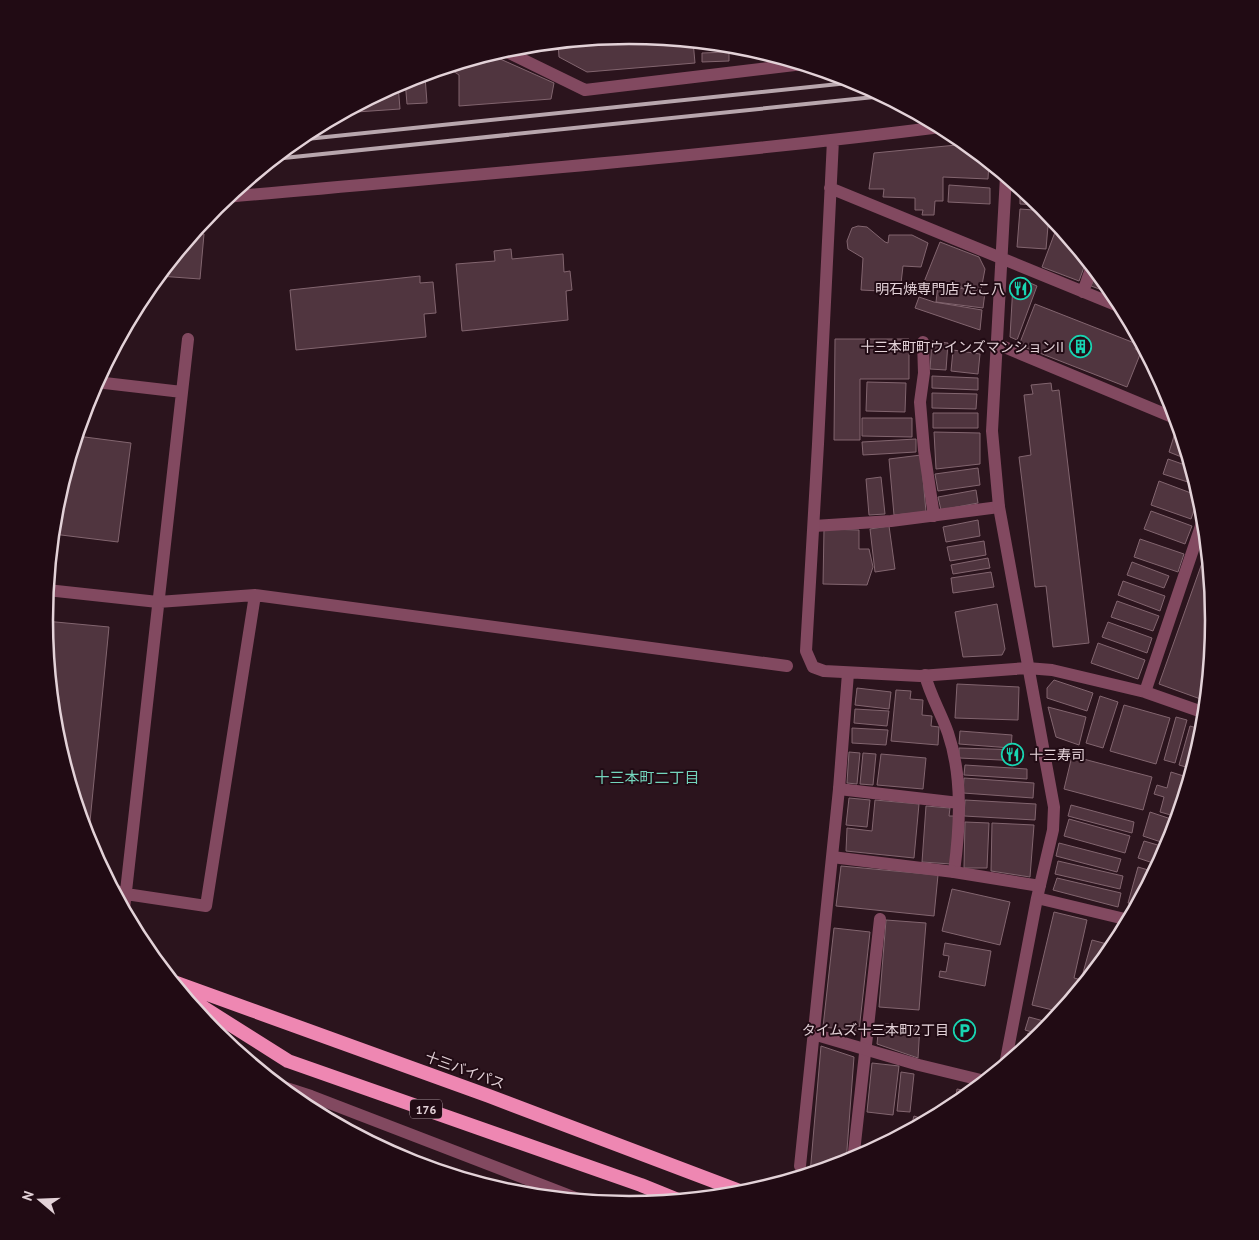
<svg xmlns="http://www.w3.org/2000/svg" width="1259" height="1240" font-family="'PT Sans','Noto Sans JP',sans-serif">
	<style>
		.building { fill: #50353f; stroke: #82656f }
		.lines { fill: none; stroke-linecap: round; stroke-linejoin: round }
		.service { stroke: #824960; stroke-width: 12 }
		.minor { stroke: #824960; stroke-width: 12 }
		.trunk { stroke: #ee87b2; stroke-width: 14 }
		.rail { stroke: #b8a6ad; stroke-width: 4 }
		.labels { text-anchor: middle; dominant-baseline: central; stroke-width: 4; stroke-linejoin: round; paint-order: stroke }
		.shield { fill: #210b14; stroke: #a9969d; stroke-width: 1 }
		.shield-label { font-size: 12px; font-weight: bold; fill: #e3d2d8 }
		.poi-label { font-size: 14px; fill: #e3d2d8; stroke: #210b14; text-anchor: end }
		.street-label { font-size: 14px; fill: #e3d2d8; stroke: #210b14 }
		.neighbourhood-label { font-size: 15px; fill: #73d5bc; stroke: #210b14 }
		.rim { fill: none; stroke: #e3d2d8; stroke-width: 2.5 }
	</style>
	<rect width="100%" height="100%" fill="#2b141d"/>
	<path class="building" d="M630 35 693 41 695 63 587 72 559 57 558 42Z
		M744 46 766 53 764 58Z
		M729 52V61L702 62V53Z
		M489 54 554 83 551 99 459 106V75L447 67Z
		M416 76H425L427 103 407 104 405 80Z
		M398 84 400 109 342 113Z
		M967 144 989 162 988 179 943 177V201H935L934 215H922L923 210H915V198L883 197 884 189H869L874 153Z
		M949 185 990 188V204L948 202Z
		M1020 188 1041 205 1020 204Z
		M1020 209 1047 211 1056 222 1055 226H1048L1046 249 1017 247Z
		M1058 224 1087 259 1079 281 1042 267Z
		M858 226 867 227 885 242 888 243 889 235H912L928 243 921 267 903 266 900 292 861 290 863 258 848 249 847 241 852 228Z
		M194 233 204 234 200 279 159 276Z
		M940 242 979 257 985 269 981 290 924 282Z
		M511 249 512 259 563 254 564 272 570 271 572 290 566 291 568 320 462 331 456 264 495 261 494 251Z
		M1097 272 1116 295 1091 286Z
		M420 276V283L433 282 436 313 424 314 426 337 296 350 290 290Z
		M1019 278 1037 286 1017 340 1010 337 1013 284Z
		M938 285 985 292 983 308 936 302Z
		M919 297 934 302 982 310 980 330 915 308Z
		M1035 304 1137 344 1135 349 1141 352 1127 387 1019 345Z
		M835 339H909V379H860V440H834Z
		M932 341 948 343 946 370 930 369Z
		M953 350 980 354 978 374 951 371Z
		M932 376 978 378V390L932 388Z
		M867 382 906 383 905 412 866 411Z
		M1051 383 1052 391 1059 390 1089 643 1053 647 1046 586 1035 587 1019 457 1031 455 1024 395 1033 394 1031 385Z
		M932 393 977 394 976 409 932 408Z
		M933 413H978V428H933Z
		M862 418H912V437L862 436Z
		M934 432 980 433V464L936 469Z
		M1175 433 1182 435 1189 460 1169 452Z
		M77 436 131 443 118 542 53 534 56 506Z
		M916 439V452L863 455 862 442Z
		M921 455 926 512 894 515 889 459Z
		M1168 459 1191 467 1197 485 1163 474Z
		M978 468 980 485 938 491 935 474Z
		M881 477 885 514 869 515 866 479Z
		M1159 481 1199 496 1191 519 1151 505Z
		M976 490 978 503 941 510 938 497Z
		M1151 511 1192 526 1185 544 1144 529Z
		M978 520 980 536 946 542 943 527Z
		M889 526 895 569 875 572 870 529Z
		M824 529 859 530V549H869L873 567 867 585 823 584Z
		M1140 539 1184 554 1178 572 1134 557Z
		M984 541 986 555 950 561 947 547Z
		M988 558 990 568 953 574 951 565Z
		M1132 562 1169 576 1164 588 1127 575Z
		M1202 563 1209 565 1214 620 1211 654 1205 669 1210 670 1206 701 1159 684Z
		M991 572 994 587 953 593 951 578Z
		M1123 581 1165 596 1160 611 1118 595Z
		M1117 601 1159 616 1153 631 1111 617Z
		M997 604 1005 649 1002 655 963 657 955 612Z
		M45 621 109 627 88 842 56 734Z
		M1108 622 1152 638 1147 653 1102 637Z
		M1098 643 1145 660 1138 679 1091 663Z
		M1054 680 1093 693 1087 711 1047 698V688Z
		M957 684 1019 687 1018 720 955 718Z
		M857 688 891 692 889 709 855 705Z
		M896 690 911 691 910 699 923 700 922 715 932 716 931 726 939 727 938 745 891 741Z
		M1100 696 1118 702 1103 748 1086 743Z
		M1124 705 1170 718 1156 764 1110 751Z
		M1048 707 1086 717 1079 745 1056 737Z
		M855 709 889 711 887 726 854 723Z
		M1176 717 1187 720 1175 763 1164 760Z
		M1190 726 1204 730 1193 769 1179 765Z
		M852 728 888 730 886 745 852 743Z
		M960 731 1012 735 1011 748 959 744Z
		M959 748 1021 750V761L959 758Z
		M849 752 860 753 857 784 847 783Z
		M863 753 876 754 873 785 860 784Z
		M881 754 926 758 923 789 877 785Z
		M1072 756 1152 777 1143 810 1064 789Z
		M965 765 1027 769V779L964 775Z
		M1171 772 1190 778 1178 817 1160 812 1164 797 1154 794 1157 785 1167 788Z
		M964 778 1034 783 1033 798 963 793Z
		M849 798 870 800 867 827 846 825Z
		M875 800 919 804 914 858 846 851 847 828 872 831Z
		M965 800 1036 804 1035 820 964 816Z
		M1071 805 1134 822 1132 833 1068 816Z
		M926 806 950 808 949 816H955L951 864 922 862Z
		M1150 812 1177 821 1170 845 1143 836Z
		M1069 819 1130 836 1125 853 1064 836Z
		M965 822 989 823 987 868H964Z
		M992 823 1034 825 1030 877 991 871Z
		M1144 841 1168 848 1159 865 1138 858Z
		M1059 843 1121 859 1117 872 1056 856Z
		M1058 861 1123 876 1120 889 1055 874Z
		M841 866 938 875 934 916 836 906Z
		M1138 867 1155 872 1137 906 1128 903Z
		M1057 878 1121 893 1118 907 1053 890Z
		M952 889 1010 902 1000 945 942 931Z
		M1054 912 1087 920 1074 978 1082 980 1080 988 1075 995 1070 994 1068 1003 1061 1012 1032 1005Z
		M886 920 926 923 919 1010 879 1007Z
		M834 928 870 932 859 1031 823 1027Z
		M1109 939 1118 941 1116 945 1091 975 1083 973 1092 940 1107 944Z
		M945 943 991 951 985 986 939 977 940 971 946 972 949 956 943 955Z
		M1029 1017 1051 1023 1042 1035 1025 1030Z
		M879 1024 920 1025 918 1058 877 1044Z
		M1028 1033 1039 1037 1024 1050Z
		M821 1046 854 1057 846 1163 810 1174Z
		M872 1063 899 1066 893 1115 867 1112Z
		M901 1072 914 1074 910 1112 897 1111Z
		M957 1089 972 1092 954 1107Z
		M914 1116 928 1121 910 1130Z"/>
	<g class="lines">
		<path class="service" d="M923 342 924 373 920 402 924 450 934 516
			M96 382 182 392
			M814 526 891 521 999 507
			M47 590 158 602 255 595 787 666
			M925 675C930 695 941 713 948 733 963 777 960 827 954 872
			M839 789 959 803
			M113 890 126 894 206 906 255 595
			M124 909 188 339
			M280 1086 311 1096 581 1200
			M853 1161 880 919"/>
		<path class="minor" d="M503 50 585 90 803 64
			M833 140 818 444 806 651 813 667 824 671 920 676 1027 668 1052 670 1145 692 1205 713
			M830 188 1123 308
			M227 197C465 175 704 157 941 127
			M1083 292 1092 266
			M997 344 1177 419
			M1145 692 1204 517
			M832 857 954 872 1040 886
			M1037 898 1129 920
			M813 1034 919 1065 985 1081
			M1005 1065 1037 898 1053 830 1054 807 999 507 992 431 1006 176
			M800 1166 839 789 848 673"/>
		<path class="trunk" d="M174 982 489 1096 745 1193
			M185 996 288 1061 641 1185 678 1200"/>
		<path class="rail" d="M297 140 858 82
			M274 159 884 96"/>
	</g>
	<defs>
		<symbol id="restaurant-ring" viewBox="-11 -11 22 22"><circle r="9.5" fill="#210b14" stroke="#18d5b2" stroke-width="1.5"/><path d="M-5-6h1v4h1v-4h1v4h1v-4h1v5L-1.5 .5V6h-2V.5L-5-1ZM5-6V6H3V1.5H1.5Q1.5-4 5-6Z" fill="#18d5b2"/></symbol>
		<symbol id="building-ring" viewBox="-11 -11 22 22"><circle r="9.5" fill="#210b14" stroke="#18d5b2" stroke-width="1.5"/><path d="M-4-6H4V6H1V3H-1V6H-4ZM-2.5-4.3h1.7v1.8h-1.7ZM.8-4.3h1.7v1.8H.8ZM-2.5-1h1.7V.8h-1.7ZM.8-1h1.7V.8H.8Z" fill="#18d5b2"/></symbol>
		<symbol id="parking-ring" viewBox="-11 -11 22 22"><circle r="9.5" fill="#210b14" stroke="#18d5b2" stroke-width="1.5"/><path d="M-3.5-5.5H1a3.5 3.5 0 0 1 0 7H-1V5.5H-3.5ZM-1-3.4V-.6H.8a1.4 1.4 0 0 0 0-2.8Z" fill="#18d5b2"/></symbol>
	</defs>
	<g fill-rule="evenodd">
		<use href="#restaurant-ring" x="1008" y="276" width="25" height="25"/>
		<use href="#building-ring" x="1068" y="334" width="25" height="25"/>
		<use href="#restaurant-ring" x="1000" y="742" width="25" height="25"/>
		<use href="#parking-ring" x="952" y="1018" width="25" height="25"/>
	</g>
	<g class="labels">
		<rect class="shield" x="410" y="1099.5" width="32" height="19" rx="4"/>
		<g class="shield-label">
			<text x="426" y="1109">176</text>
		</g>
		<g class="poi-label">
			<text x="1005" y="289">明石焼専門店 たこ八</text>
			<text x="1064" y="347">十三本町町ウインズマンションII</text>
			<text x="1029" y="755" text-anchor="start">十三寿司</text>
			<text x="949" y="1030">タイムズ十三本町2丁目</text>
		</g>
		<g class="street-label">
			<text transform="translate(465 1070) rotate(20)">十三バイパス</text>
		</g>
		<g class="neighbourhood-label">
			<text x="647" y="777">十三本町二丁目</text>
		</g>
	</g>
	<path d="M0 0H1259V1240H0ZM53 620a576 576 0 1 1 1152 0a576 576 0 1 1-1152 0Z" fill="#210b14" fill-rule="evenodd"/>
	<path class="rim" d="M53 620a576 576 0 1 1 1152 0a576 576 0 1 1-1152 0Z"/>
	<g transform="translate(40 1200) rotate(289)" stroke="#210b14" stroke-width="4" paint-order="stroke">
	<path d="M0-4L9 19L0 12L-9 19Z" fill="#e3d2d8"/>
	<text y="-8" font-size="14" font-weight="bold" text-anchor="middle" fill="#e3d2d8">N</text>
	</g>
</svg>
